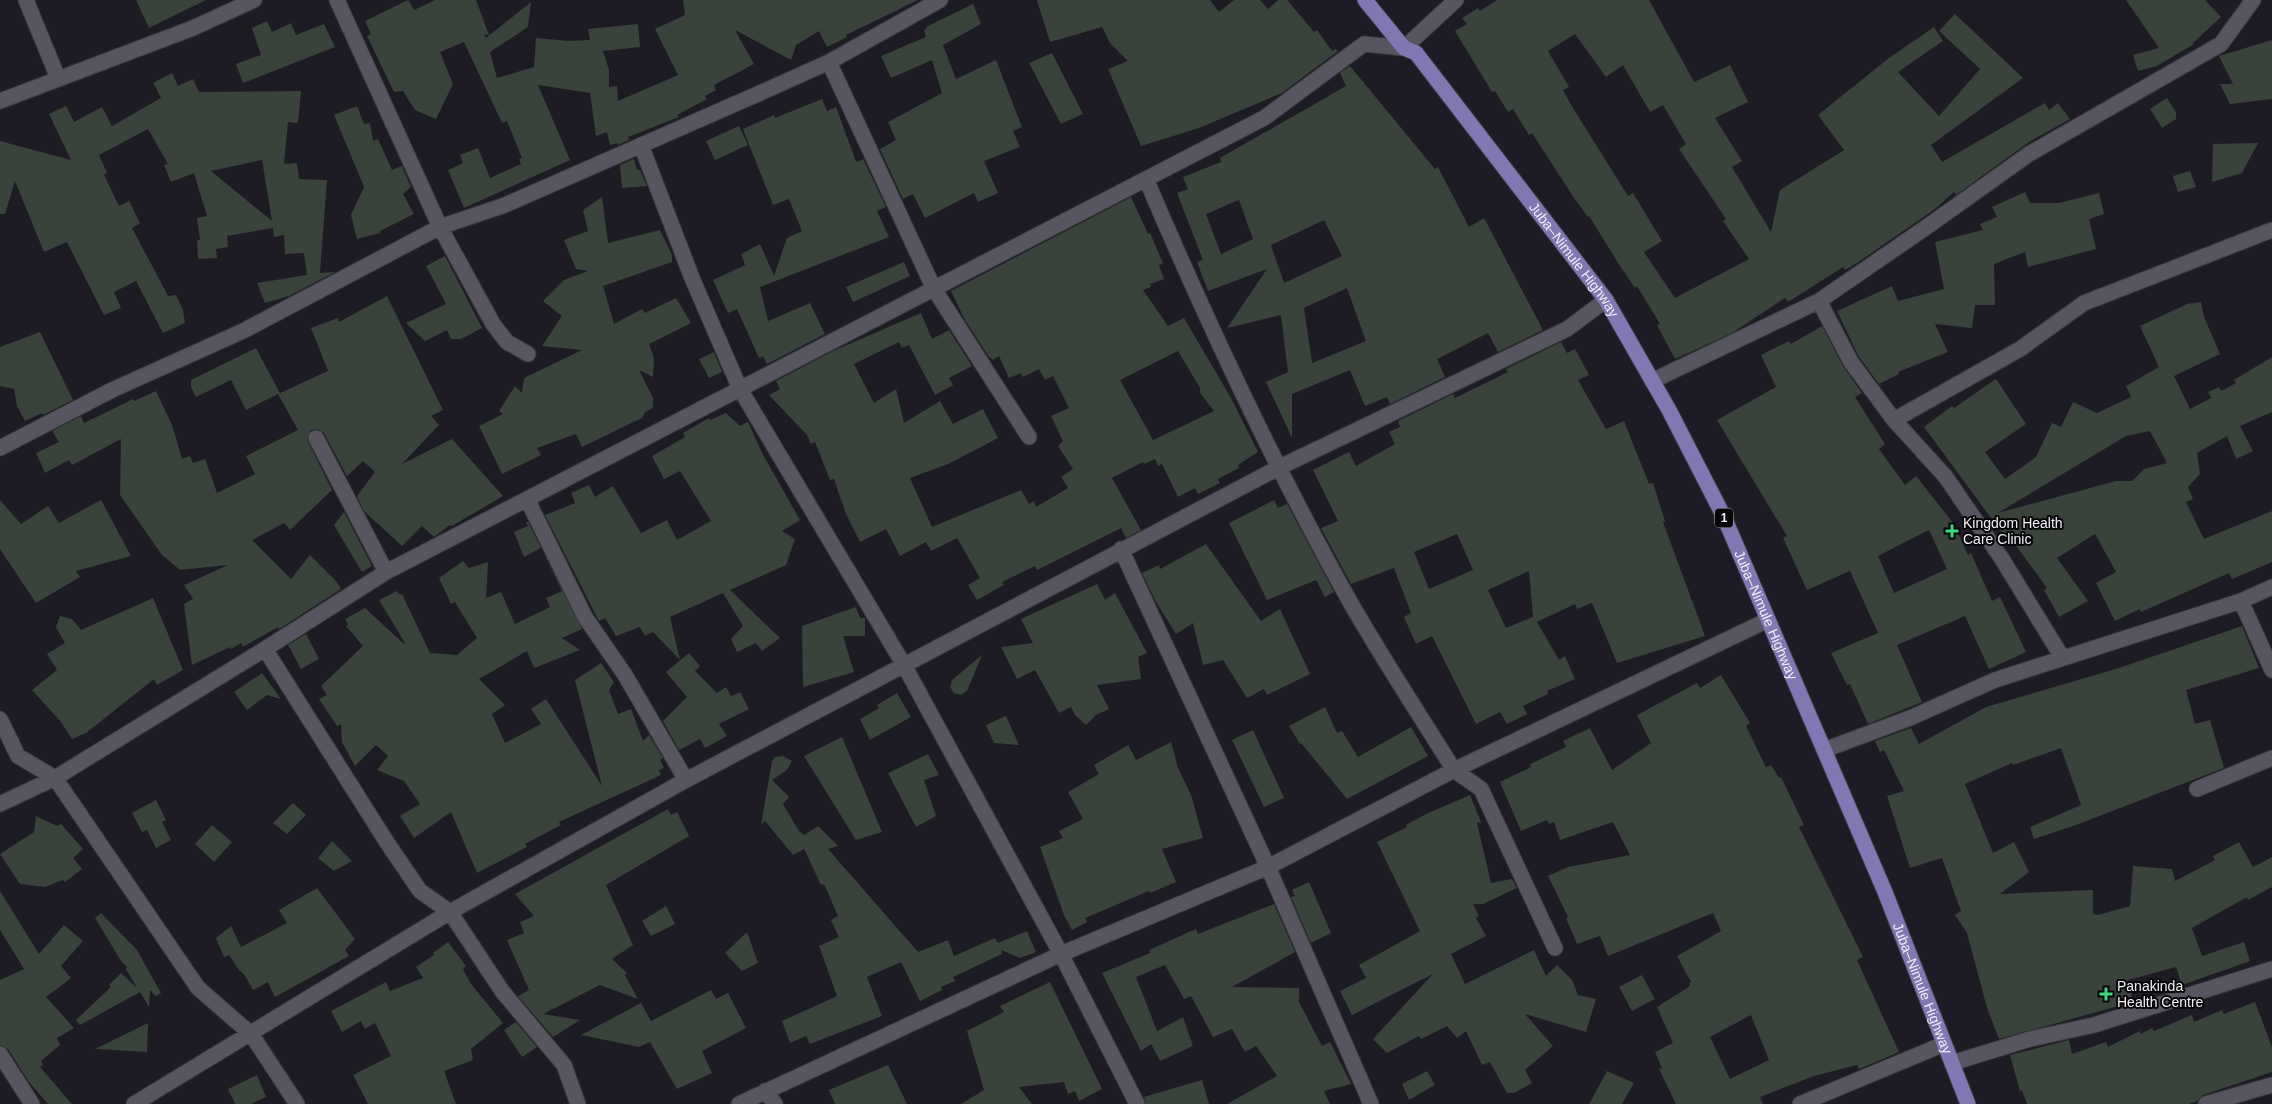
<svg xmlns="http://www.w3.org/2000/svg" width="2272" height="1104" font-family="Arial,sans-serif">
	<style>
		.building { fill: #39423b; fill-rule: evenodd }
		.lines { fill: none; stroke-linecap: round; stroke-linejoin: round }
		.minor-casing { stroke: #3a3a40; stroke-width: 17 }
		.primary-casing { stroke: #3a3a40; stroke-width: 17 }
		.minor { stroke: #575660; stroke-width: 15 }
		.primary { stroke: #8078b2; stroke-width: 15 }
		.poi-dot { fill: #3fd77d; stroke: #07070a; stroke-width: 2 }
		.labels { text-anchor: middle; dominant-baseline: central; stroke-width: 4; stroke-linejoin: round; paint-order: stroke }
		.shield { fill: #07070a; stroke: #a9a9ae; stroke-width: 1 }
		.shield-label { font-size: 12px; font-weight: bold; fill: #efeff5 }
		.street-label { font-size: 14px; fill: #efeff5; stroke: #07070a }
		.poi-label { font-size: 14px; fill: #efeff5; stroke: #07070a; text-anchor: start }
	</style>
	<rect width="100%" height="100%" fill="#1d1c24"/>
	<path class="building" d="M136 0H206L149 28Z
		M408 0 414 10 435 0H476L489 35 484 34 486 38 531 2 528 27 490 52 497 78 534 67 536 38 569 41 590 40 588 29 638 24 640 47 603 51 609 70V87L617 86 618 101 678 75 655 29 685 15 683 0H918L846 35 847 37 827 47 819 31 796 45 791 60 735 30 754 64 714 85 716 90 705 96 707 99 677 115 679 117 628 137 629 140 618 145V143L610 145 607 132 596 136 590 93 538 85 570 160 464 208 448 170 463 163 460 155 478 148 490 178 521 164 519 159 522 158 507 121 502 123 464 42 440 52 453 84 436 119 415 110 403 91 394 92 367 36 371 34 365 21Z
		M1037 0H1210L1219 12 1234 0H1260L1268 9 1278 0H1287L1314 32 1317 30 1332 51 1336 49 1338 51 1282 93 1199 128 1141 146 1108 69 1128 61 1110 43 1102 27 1050 42Z
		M1497 0H1649L1694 82 1730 65 1748 102 1715 118 1742 161 1732 167 1771 232 1780 190 1844 150 1818 115 1889 58 1934 27 1943 41 1898 72 1939 116 1980 69 1939 31 1955 14 2023 78 1931 145 1942 162 2045 103 2049 110 2058 103 2070 119 2029 142 1956 195 1954 192 1935 209 1857 263 1845 270 1843 267 1788 302 1785 298 1732 333 1675 359 1657 325 1660 324 1637 286 1635 288 1620 266 1589 216 1588 217 1574 198 1532 133 1529 135 1513 109 1508 112 1495 91 1492 92 1455 31 1467 24 1462 18 1478 8 1480 11ZM1575 34 1606 77 1623 65 1650 112 1663 105 1686 144 1679 149 1726 219 1723 221 1749 259 1675 298 1644 252 1662 241 1633 193 1628 196 1573 108 1563 90 1569 87 1548 51Z
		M2126 0H2205L2221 17 2193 43 2194 44 2157 66 2138 71 2133 55 2159 48Z
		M973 4 981 24 943 45 956 79 996 60 1022 127 1013 131 1020 147 984 161 998 193 978 202 974 193 925 218 913 194 903 199 880 149 896 140 888 122 942 93 932 60 891 78 881 56 926 37 924 30 927 29 926 27Z
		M267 21 272 32 291 23 296 35 324 24 335 47 243 83 236 64 261 55 252 28Z
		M2272 40V99L2230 104 2220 84H2233L2219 56Z
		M1052 53 1083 114 1061 124 1029 63Z
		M1350 66 1435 169 1438 167 1469 227 1484 218 1543 330 1498 352 1488 333 1437 359 1445 377 1390 404 1387 397 1365 406 1350 370 1292 394V438L1266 382 1288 372 1281 315 1227 328 1267 269 1208 291 1197 262 1203 260 1177 193 1188 189 1183 177 1221 162 1220 158 1346 86 1340 73ZM1239 200 1253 239 1221 254 1206 214ZM1324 220 1342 256 1284 283 1271 245ZM1347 288 1366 341 1312 363 1304 308Z
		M172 73 178 86 193 79 199 92 301 91 298 123 288 122 284 164 297 163 299 179 327 180 320 273 335 272 289 296 265 303 257 283 307 275 304 253 285 254 284 235 274 237 273 228 227 236 228 247 216 249 217 258 198 259 197 240H200L197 218 207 216 194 173 171 182 164 165 168 164 148 129 99 155 107 173 104 175 119 206 129 201 140 223 132 228 168 296 176 295 183 310 185 323 163 333 136 281 114 292 121 308 104 315 67 242 44 252 15 181 5 214H0V141L71 160 49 114 66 106 74 122 102 107 112 126 161 98 153 83ZM262 160 272 221 211 171Z
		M2167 98 2176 112V119L2162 128 2150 109Z
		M822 99 827 111 836 107 855 159 857 162 863 159 886 207 877 211 889 237 760 287 768 321 810 303 825 334 767 364 763 356 759 358 737 309 728 313 713 280 745 265 741 254 760 244 774 276 787 238 802 231 789 199 773 205 743 129 774 115 775 118Z
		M357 106 364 124 370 123 373 141 378 139 392 170 402 166 411 187 403 194 414 214 380 231V233L357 239 351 215 364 187 334 115Z
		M739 126 748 145 715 160 706 141Z
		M2258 143 2242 173 2212 182 2213 144Z
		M634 159 637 170H640L647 186 622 188 620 165Z
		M2190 171 2196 187 2178 192 2173 176Z
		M2025 192 2030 203H2059L2099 193 2104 214 2089 219 2096 249 2028 267 2025 252 1994 264 1995 305H1975L1972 328 1935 324 1948 352 1898 372 1899 374 1879 384 1859 357 1837 311 1892 286 1898 301 1944 289 1935 242 1983 230 1980 224 1997 217 1992 207Z
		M602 197 608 243 660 230 672 255V262L603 286 614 324 642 309 645 313 676 298 691 323 649 344 654 358 653 377 639 370 653 398V408L645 412 642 418 582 447 576 434 537 448 541 455 502 474 479 426 503 414 499 411 515 386 522 393 524 378 582 350 542 346 562 316 543 301 564 280 588 271 576 269 564 240 588 231 583 210Z
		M1131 197 1148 234 1150 233 1163 263 1159 265 1164 279 1150 284 1151 287 1143 290 1168 326 1184 318 1231 398 1258 452 1238 465 1239 468 1218 479 1220 483 1198 494 1195 488 1178 497 1162 464 1158 466 1155 459 1144 464 1143 462 1112 478 1141 530 1126 538 1121 528 1037 570 1035 566 1002 582 1004 585 977 600 968 585 980 578 957 538 931 551 926 542 900 556 886 529 860 542 846 514 834 479 830 480 815 442 811 444 807 435 769 395 780 389 776 381 833 351 921 313 932 339 949 330 972 366 949 378 953 385 935 395 909 345 902 348 899 342 854 364 874 403 896 389 904 423 940 401 953 424 983 409 998 438 948 464 910 478 932 527 1021 490 1029 504 1034 501 1036 507 1068 488 1061 477 1073 469 1058 446 1063 441 1051 416 1069 408 1053 376 1045 380 1039 369 1023 377 1021 373 1009 378 999 356 993 360 989 357 965 320 951 291ZM1178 351 1200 388V393L1214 411 1153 440 1120 380Z
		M445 256 482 328 461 339H451L447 330 425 341 406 323 446 304 426 266Z
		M904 262 910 276 853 302 846 287Z
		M387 296 443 410 431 416 439 425 402 464 452 439 503 496 452 526 450 525 434 537 422 526 402 546 364 511 357 496 375 472 363 461 347 476 324 433 317 429 311 430 307 437 308 442 332 490 290 530 284 523 252 540 291 579 310 555 336 581 341 589 279 629 278 627 243 647 241 643 231 649 230 647 192 665 184 604 193 599 184 585 228 565 180 570 162 555 120 495 121 439 72 465 69 460 45 473 36 453 59 442 52 431 81 416 84 423 133 399 134 401 156 391 172 425 182 459 190 456 193 463 205 459 217 493 255 474 246 456 298 430 278 394 246 410 231 380 196 397 191 387V380L256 348 280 393 328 371 311 328 338 318 339 322Z
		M2201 302 2204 317 2220 354 2174 376 2190 409 2211 398 2208 392 2219 387 2221 391 2236 383 2234 380 2272 357V412L2240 426 2253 451 2236 459 2227 436 2197 453 2200 474 2188 487 2193 499 2186 502 2204 539 2272 511V562L2232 579 2229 573 2141 612 2140 609 2115 621 2096 583 2116 572 2095 534 2057 558 2088 601 2059 617 2044 590 2047 588 2014 543 2011 545 1924 427 1952 406 1954 408 1996 379 2026 424 1985 452 2005 479 2036 457 2052 423 2061 427 2073 402 2097 413 2131 397 2126 386 2159 367 2140 326 2187 304ZM2150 431 2167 463 2144 469 2132 481H2116L1998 513 2126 436Z
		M1822 326 1843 366 1862 393 1855 397 1885 444 1879 449 1905 485 1916 476 1954 524 1968 555 1971 553 1992 601 2000 597 2026 652 1989 669 1965 616 1897 645 1922 702 1868 724 1850 684 1847 685 1831 653 1878 633 1850 571 1807 590 1783 538 1787 536 1717 420 1776 387 1761 355 1789 341 1791 344ZM1929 530 1947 569 1894 593 1878 556Z
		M40 332 73 400 43 415 42 413 25 421 17 406 14 389 0 386V347Z
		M1561 342 1567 353 1575 349 1589 375 1578 380 1606 429 1624 421 1649 484 1653 483 1665 521 1663 522 1705 636 1617 663 1592 603 1577 609 1575 604 1537 622 1559 660 1565 656 1575 679 1547 691 1548 694 1523 706 1527 714 1507 724 1500 712 1476 724 1432 636 1416 644 1404 617 1411 613 1394 568 1351 584 1321 528 1338 521 1313 470 1349 452 1356 466 1395 444 1389 432 1400 427 1398 421 1453 394 1455 398 1508 372 1506 369ZM1457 534 1473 570 1429 589 1414 552ZM1529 571 1533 617 1506 628 1488 590Z
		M714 352 722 372 709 378 699 359Z
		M726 413 740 426 748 422 762 453 800 520 782 531 795 539 786 565 730 590 780 638 762 651 756 643 737 652 731 639 743 626 723 593 670 617 680 660 653 632 645 636 640 627 616 636 605 618 599 621 545 515 575 503 571 493 589 485 595 497 613 486 641 533 667 520 677 540 711 521 680 471 664 479 652 456 685 437 683 433 709 418 710 420Z
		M0 500 21 524 48 506 59 523 101 500 131 556 76 571 80 577 36 603 0 549Z
		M1274 500 1278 508 1287 504 1334 592 1325 597 1316 580 1267 600 1229 523Z
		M344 512 372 566 362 572 334 525Z
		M526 522H528L582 629 562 638 580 650 534 668 527 651 479 679 505 705 492 714 505 743 541 724 531 709 546 699 602 786 575 680 601 663 614 682 609 690 618 714 631 709 643 741 649 735 663 758 660 760 664 768 659 770 661 775 559 822 561 825 525 844 527 847 477 873 451 812 414 838 400 816 420 804 404 781 377 770 388 756 376 745 355 766 342 742 341 724 337 726 319 699 327 695 321 686 363 646 346 626 348 625 345 619 365 608 404 644 405 643 379 600 397 591 400 595 402 594 430 653 457 655 477 638 455 602 451 604 439 578 463 561 469 568 488 562 486 598 501 592 515 624 550 607 546 598 562 591 541 548 524 557 514 532 528 526Z
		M1206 544 1261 621 1280 609 1310 674 1267 695 1264 689 1247 698 1223 660 1203 665 1193 623 1176 634 1156 602 1142 573 1159 565 1160 569Z
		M1097 584 1105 600 1115 593 1147 653 1138 657 1141 679 1097 685 1109 709 1096 715 1086 725 1075 715 1071 707 1059 713 1035 670 1017 679 1001 647 1033 643 1021 619Z
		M153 598 183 670 157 685 154 679 86 733 72 739 61 722 32 690 57 670 47 654 65 643 56 627 60 616 72 619 81 630Z
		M856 607 860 618H865V636H843L854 672 803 687 802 626Z
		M2242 626 2259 668 2186 690 2195 724 2210 720 2224 768 2076 825 2034 839 2030 827 2081 805 2061 748 2013 765 2012 763 1965 784 1993 853 2014 842 2029 872 2000 894 2093 890V914L2098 915 2130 906 2133 866 2172 869 2175 881 2215 860 2213 856 2239 842 2253 867 2272 857V887L2248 900 2247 897 2192 928 2202 956 2244 942 2250 961 2182 985 2176 967 2128 980 2133 1002 1999 1039 1987 1008 1967 933 1955 915 1961 911 1942 858 1910 868 1887 796 1904 791 1884 750 1880 752 1875 741 1911 728 1919 744 1986 707 2119 668Z
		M306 634 319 659 301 669 288 645Z
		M689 653 700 666 695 671 717 693 726 687 731 696 740 692 749 709 719 724 727 736 705 748 700 739 679 750 663 721 687 697 666 672Z
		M982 655 967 691 961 695 954 693 950 687 952 680Z
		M262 673 281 699 267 695 247 710 234 692Z
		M1721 675 1750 723 1746 726 1766 767 1771 765 1779 778 1781 777 1804 825 1799 827 1863 957 1857 960 1899 1052 1859 1069 1857 1065 1814 1076 1760 1097 1763 1104H1676L1659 1069 1662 1068 1655 1052 1673 1043 1657 1007 1690 986 1689 983 1691 982 1677 956 1721 931 1713 913 1608 956 1600 936 1577 944 1566 918 1568 917 1548 876 1568 867 1630 855 1613 822 1560 840 1554 822 1549 824 1547 820 1521 831 1500 782 1531 767 1530 764 1566 747 1563 741 1590 728 1612 770 1651 743 1637 715 1697 683 1700 688ZM1751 1015 1769 1060 1730 1079 1710 1037Z
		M897 693 911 717 870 740 860 719 879 708 877 705Z
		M1325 707 1337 733 1342 731 1358 757 1411 727 1428 756 1347 799 1301 743 1300 744 1289 726Z
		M1006 716 1019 745 994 743 986 725Z
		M1253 730 1284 798 1264 807 1232 740Z
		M842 737 882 832 856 840 804 756Z
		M1171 742 1178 768 1191 795 1203 838 1162 849 1176 882 1150 893 1149 891 1085 918 1087 922 1072 930 1064 915 1040 847 1063 838 1059 831 1083 819 1068 792 1099 774 1094 765 1128 745 1136 760Z
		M928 754 939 775 924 780 936 816 916 827 888 773Z
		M783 756 792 761 787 770 772 780 789 797 783 804 799 831 804 835 818 826 838 846 828 849 918 952 948 940 954 956 995 938 998 943 1027 931 1036 952 1020 958 1001 950 1002 954 953 977 955 981 941 987 942 990 920 1001 901 962 867 977 882 1016 810 1044 806 1036 790 1043 782 1021 837 996 819 946 839 937 831 920 838 916 824 884 821 885 804 849 793 855 765 821 761 825 772 761 775 757Z
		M1470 795 1481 822 1477 823 1491 883 1512 879 1517 888 1483 904H1473L1479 916 1476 918 1486 936 1451 954 1465 984 1534 950 1546 976 1557 965 1572 980 1578 995 1596 999 1586 1032 1525 1014 1553 1046 1525 1070 1532 1083 1514 1093H1507L1490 1062 1482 1065 1466 1031 1457 1038 1447 1026 1421 1039 1419 1036 1387 1053 1373 1039 1433 974 1352 1015 1340 991 1366 978 1359 965 1420 931 1377 842 1407 827 1406 825 1426 814Z
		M156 800 166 820 162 822 171 840 156 848 147 830 142 832 132 813Z
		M293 803 306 815 287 834 273 823Z
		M668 809 671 815 677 812 689 836 606 885 633 945 612 959 627 973 625 975 638 999 600 985 543 1014 580 1020 553 1037 518 996 529 990 507 940 524 933 520 922 534 916 515 894Z
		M36 816 57 826 61 824 83 849 73 858 82 869 65 882 63 880 45 887 20 884 0 854 34 832Z
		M212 825 232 842 214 862 195 844Z
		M332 841 352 861 334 871 318 858Z
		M1309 882 1331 933 1311 943 1291 897 1295 896 1292 890Z
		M317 888 355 939 345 950 349 956 275 997 268 982 253 990 244 974 239 970 229 955 224 957 216 938 231 926 241 947 287 923 279 910Z
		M0 891 39 954 64 925 83 941 61 966 71 978 46 997 74 1028 57 1038 60 1045 41 1061 43 1065 40 1067 72 1104H48L29 1082 8 1049 0 1045V980L24 969 0 930Z
		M1274 904 1295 952 1232 987 1299 988V1002L1322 1046 1330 1042 1351 1084 1324 1091 1330 1104H1227L1277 1076 1256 1046 1245 1052 1232 1029 1213 1037 1191 996 1184 999 1165 965 1136 977 1157 1031 1183 1017 1193 1046 1160 1061 1151 1044 1141 1051 1102 973 1150 953 1149 950 1196 929 1198 934Z
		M666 906 675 924 651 936 642 921Z
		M101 913 137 950 161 993 156 996 150 990 149 1007 140 992 80 1025 76 1020 111 987 109 985 121 973 137 988 126 969 127 967 121 961 95 918Z
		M747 932 758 963 742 971 725 953Z
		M448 942 466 966 463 969 471 984 503 1023 471 1049 473 1060 444 1071 456 1104H368L353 1075 391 1056 375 1023 365 1029 361 1021 342 1032 331 1011 386 982 390 991 423 978 416 967 434 955 433 953Z
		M1642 975 1655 999 1632 1011 1619 987Z
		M1050 982 1102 1089 1079 1101 1075 1091 1068 1094 1064 1082 1019 1087 1032 1104H961L984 1090 967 1031 1004 1012 1000 1006Z
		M711 990 716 999 728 993 746 1028 702 1051 712 1073 677 1089 650 1042 639 1047 581 1035 641 1003 651 1021Z
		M2255 1002 2272 1047V1072L2203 1095 2197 1101 2189 1104H2027L2022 1090 2020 1091 2010 1055 2069 1040 2072 1054 2106 1042 2108 1047 2140 1031 2141 1034 2152 1028 2154 1031 2192 1015 2194 1022 2222 1010 2224 1014Z
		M516 1022 537 1047 522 1057 504 1030Z
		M148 1023 147 1052 95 1049Z
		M888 1065 907 1104H835L829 1090Z
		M1427 1071 1435 1085 1409 1100 1402 1084Z
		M1607 1071 1634 1083 1622 1104H1589Z
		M257 1075 266 1097 251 1104H235L228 1089Z
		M1202 1080 1209 1104H1146L1144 1097Z"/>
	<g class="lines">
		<defs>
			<path id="minor" d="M26 0 58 78
				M337 0 440 227 493 324 507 342 528 354
				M829 62 934 289 1029 437
				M0 101 193 28 254 0
				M641 145 692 278 740 389 904 665 1061 954 1137 1104
				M1146 179C1207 322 1273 464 1349 600 1382 658 1419 714 1454 770L1481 789 1555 948
				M1819 301 1928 226 2029 154 2221 44 2253 0
				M1652 381 1819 301 1851 362 1894 420 1945 476 2002 559 2062 657
				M1894 420 2020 349 2084 303 2272 230
				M316 438 386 572
				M0 448 112 390 243 331 440 227 505 205 769 89 829 62 940 0
				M527 499 585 617 625 675 686 780
				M1121 549 1268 867 1371 1104
				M2241 601 2272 670
				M265 649 386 841 420 891 450 912 502 991 564 1065 578 1104
				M0 719 18 756 55 778 198 988 251 1034 297 1104
				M1824 750 1910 718 1995 680 2241 601 2272 587
				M2197 789 2272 758
				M0 804 55 778 265 649 386 572 1264 118 1364 44 1404 48 1456 0
				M0 1054 32 1104
				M1952 1063 2030 1039 2094 1025 2272 969
				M765 1091 775 1104
				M134 1104 450 912 686 780 1278 468 1567 329 1606 300
				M739 1104 1061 954 1268 867 1454 770 1768 620
				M1800 1104 1944 1044
				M2206 1104 2272 1085"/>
			<g id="primary">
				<path id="s1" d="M1365 0 1404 48 1416 53 1606 300 1669 410 1724 517 1885 892 1968 1104"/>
			</g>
		</defs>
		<use href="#minor" class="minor-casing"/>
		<use href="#primary" class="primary-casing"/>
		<use href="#minor" class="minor"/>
		<use href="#primary" class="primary"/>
	</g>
	<g class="poi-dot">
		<path d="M1949.5 523.5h5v5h5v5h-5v5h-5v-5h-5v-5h5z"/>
		<path d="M2103.5 986.5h5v5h5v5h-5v5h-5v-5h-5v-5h5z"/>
	</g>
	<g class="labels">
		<rect class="shield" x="1715" y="508.5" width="18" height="19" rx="4"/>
		<g class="shield-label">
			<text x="1724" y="518">1</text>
		</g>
		<g class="street-label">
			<text stroke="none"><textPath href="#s1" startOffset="335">Juba–Nimule Highway</textPath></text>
			<text stroke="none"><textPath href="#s1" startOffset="740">Juba–Nimule Highway</textPath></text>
			<text stroke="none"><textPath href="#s1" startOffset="1145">Juba–Nimule Highway</textPath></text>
		</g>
		<g class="poi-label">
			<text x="1963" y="523">Kingdom Health<tspan x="1963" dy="16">Care Clinic</tspan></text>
			<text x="2117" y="986">Panakinda<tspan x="2117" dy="16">Health Centre</tspan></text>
		</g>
	</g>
</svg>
